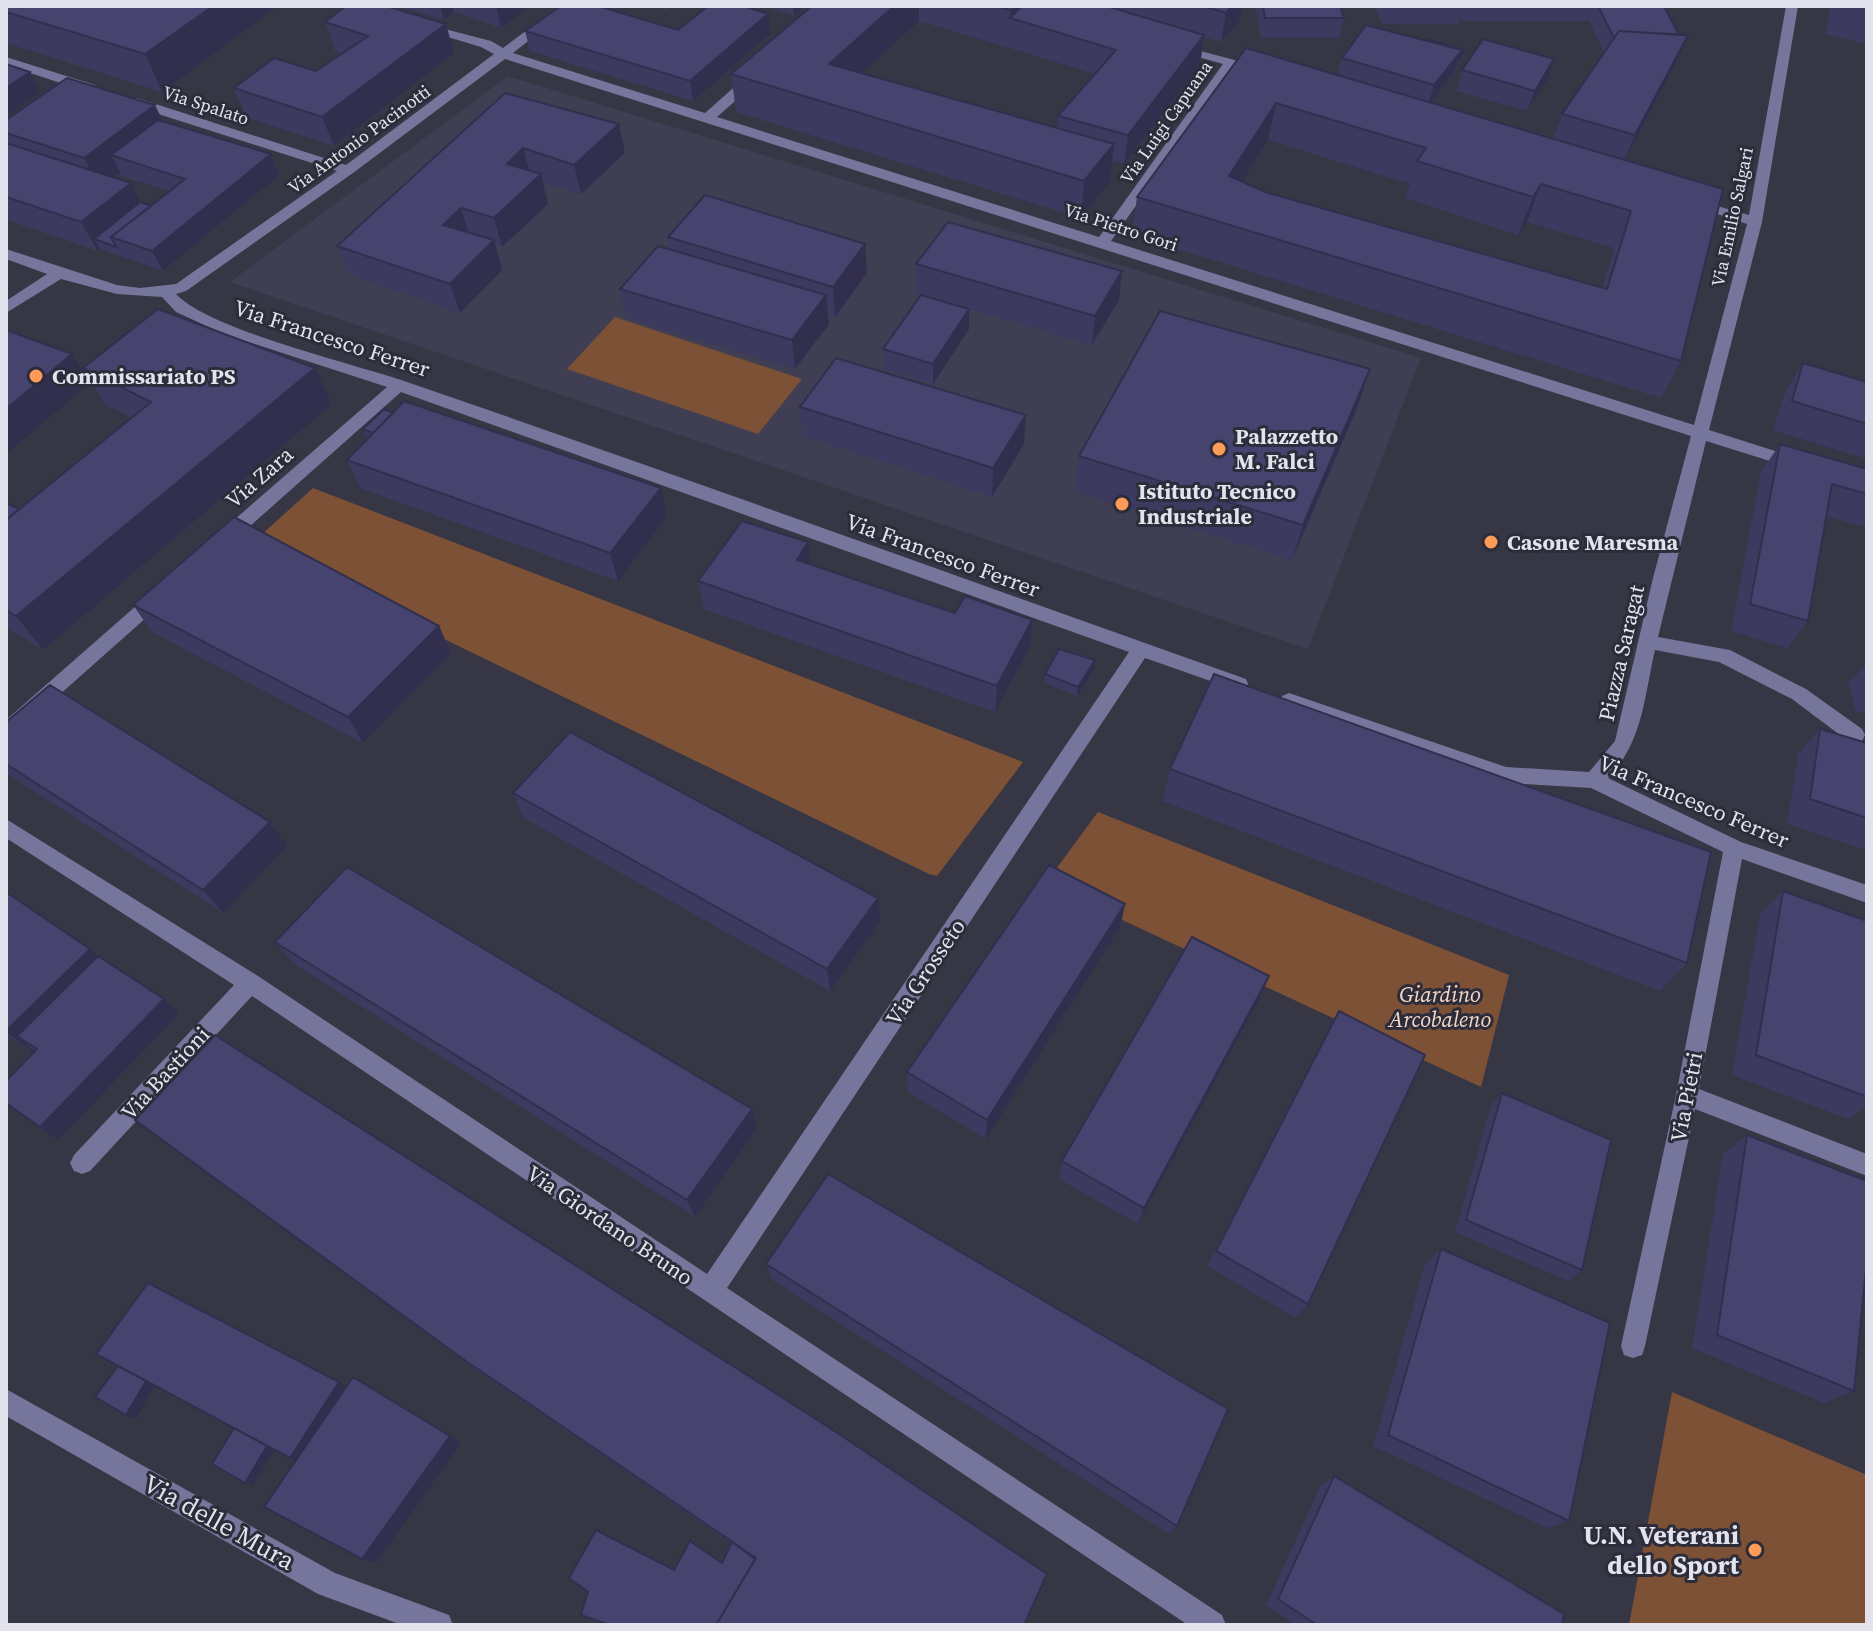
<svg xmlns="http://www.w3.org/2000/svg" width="1873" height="1631" font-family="'Source Serif 4',serif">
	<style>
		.built { fill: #3f3e53 }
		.green { fill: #7d5136 }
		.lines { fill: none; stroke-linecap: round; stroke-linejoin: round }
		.minor { fill: #76759c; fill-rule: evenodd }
		.wall { fill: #3d3a5f; fill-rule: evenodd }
		.shaded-wall { fill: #322f4e }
		.building { fill: #47436f; stroke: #322f4e; stroke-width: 2; fill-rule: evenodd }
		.poi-dot { fill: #fe9b59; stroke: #2c2c3a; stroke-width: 3 }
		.labels { text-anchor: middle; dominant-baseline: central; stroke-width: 6; stroke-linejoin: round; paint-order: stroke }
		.far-street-label { font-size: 18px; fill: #e3e3ed; stroke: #2c2c3a }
		.street-label { font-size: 22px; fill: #e3e3ed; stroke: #2c2c3a }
		.poi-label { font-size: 22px; font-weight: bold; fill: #e3e3ed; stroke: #2c2c3a; text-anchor: start }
		.park-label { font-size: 22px; font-style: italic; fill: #f4d6c5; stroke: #2c2c3a }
		.near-street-label { font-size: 26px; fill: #e3e3ed; stroke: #2c2c3a }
		.near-poi-label { font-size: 26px; font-weight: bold; fill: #e3e3ed; stroke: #2c2c3a; text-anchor: end }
	</style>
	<rect width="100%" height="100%" fill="#363645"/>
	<path class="built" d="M508 76 1421 358 1308 649 230 282Z"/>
	<path class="green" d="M615 317 802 379 758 434 567 369Z
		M313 488 1023 762 937 876 929 874 250 545Z
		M1098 812 1509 975 1481 1087 1045 884Z
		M1672 1392 1867 1475V1625H1629Z"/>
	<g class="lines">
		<path class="minor" d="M559 6H573L513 53 705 113 749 74H759V80L717 117 1099 237 1223 64 1170 49V43L1265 68V74L1234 67 1111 241 1694 425 1747 224 1685 203 1692 199 1749 215 1786 6H1798L1762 222 1709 430 1804 460 1806 464 1798 470 1706 441 1658 637 1730 650 1806 689 1862 729 1865 735 1862 741H1848L1792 699 1719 662 1655 650C1644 698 1643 742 1608 778L1741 842 1867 885V903L1742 859 1699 1089 1867 1154V1176L1695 1109 1645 1346 1642 1355 1633 1358 1624 1355 1621 1346 1676 1095 1723 852 1591 788 1506 783 1282 706 1280 701 1282 696 1289 693 1506 767 1589 772 1615 741 1653 578 1691 436 505 59 353 173 186 291 176 294C210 330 354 364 407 382 687 478 966 580 1246 679L1248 684 1246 689 1239 691 1145 658 727 1288 1222 1615 1226 1625H1188L252 996 90 1171 82 1174 74 1171 70 1163 74 1155 234 985 6 838V819L258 976 707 1274 1129 652 401 392 231 543 225 544 216 538 219 533 387 387 224 334 176 312 162 297 117 294 61 279 6 313V301L47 274 6 259V249L117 285 140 288 176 284 337 171 127 104V98H137L346 165 494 54 481 47 418 28V22L491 41 503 48Z
			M6 57 95 85 97 88 85 91 6 65Z
			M159 589 168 596 165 601 13 736 6 739V720L153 591Z
			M6 1389 335 1573 449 1615 453 1625H402L318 1594 6 1416Z"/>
	</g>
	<path class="wall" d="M6 6H278L162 92 6 43Z
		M397 6H531L501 28 454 12 444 20Z
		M655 6H672L667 10Z
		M763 6H806L794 16Z
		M812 6H1242L1239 22 1221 42 1204 37 1200 65 1124 164 1112 161 1110 181 1081 218 736 112 731 74ZM919 21 1009 48 1095 74 1058 116 1057 128 862 73Z
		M1255 6H1340L1344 18 1339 38H1261Z
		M1375 6H1664L1679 35H1688L1675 65 1625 160 1681 361 1661 398 1132 235 1137 197 1246 48 1337 75 1342 58 1366 25 1460 61 1456 70 1430 102 1553 139 1562 114 1604 53 1589 21H1463L1461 18 1459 24H1382ZM1268 140 1410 184 1405 198 1518 235 1527 222 1614 248 1602 288 1268 193 1242 181Z
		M1831 6H1867V44L1825 34Z
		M325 22 454 53 334 146 246 117 234 88 316 71 342 54 335 51Z
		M678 30 770 34 693 101 530 51 525 31Z
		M1554 59 1547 80 1527 111 1456 91 1462 70Z
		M505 93 619 124 625 153 581 194 543 182 548 204 502 247 495 245 502 270 460 313 349 275 337 246Z
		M163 122 271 154 279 175 163 271 100 249 98 251 6 220V133ZM120 172 121 176 169 191 151 206 140 202 113 178Z
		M668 237 865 244 867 273 835 317 828 314 829 324 795 369 626 318 620 289 670 250Z
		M916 264 1119 300 1092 345 969 309V329L933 384 884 369 883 349 921 295 917 294Z
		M1803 363 1867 382V459L1773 430 1785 392Z
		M83 368H315L332 404 43 650 6 627V503L19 509 132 418 106 405Z
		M1358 406 1292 560 1075 492 1079 456Z
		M800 407 1026 415 1024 444 992 497 803 436Z
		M393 413 667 516 618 581 360 488 347 460 367 439 363 429Z
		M1780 444 1867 469V528L1827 516 1808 621 1787 648 1731 631 1761 472Z
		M811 564 1030 647 995 712 704 609 698 581Z
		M133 605 439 626 451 653 363 743 152 632Z
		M1864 666H1867V713L1856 712 1848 684Z
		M1094 670 1077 696 1044 683 1045 674Z
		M6 722 287 846 223 913 6 773Z
		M1820 729 1867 743V850L1787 824 1798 754Z
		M1170 769 1687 963 1660 991 1163 801Z
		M513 793 880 921 830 991 524 818Z
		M1783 891 1867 921V1106L1848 1119 1732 1075 1760 914Z
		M6 892 179 1014 58 1140 36 1051 34 1050 32 1052 6 1034Z
		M1125 904 1120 927 986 1139 908 1092 907 1072Z
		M275 942 757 1128 695 1217 294 964Z
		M1269 976 1260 998 1138 1224 1059 1179 1062 1161Z
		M1339 1011 1308 1304 1296 1318 1207 1266Z
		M1502 1093 1582 1270 1568 1281 1455 1232 1491 1106Z
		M135 1120 1047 1574 674 1570 722 1563 731 1543 478 1371Z
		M1747 1135 1854 1391 1824 1403 1692 1348 1723 1154Z
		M1441 1249 1569 1521 1547 1528 1373 1446 1425 1264Z
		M766 1264 1177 1526 1169 1534 772 1280Z
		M1334 1476 1562 1625H1297L1266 1605 1321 1485Z"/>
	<path class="shaded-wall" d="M213 6H278L162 92 145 54Z
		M440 6H452L454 12 444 20Z
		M496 6H531L501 28Z
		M793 6H806L794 16Z
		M894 6H919V21L831 101 829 64Z
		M1015 6H1038L1010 18 1011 10Z
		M1232 6H1242L1239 22 1221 42 1226 13Z
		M768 14 770 34 693 101 690 81Z
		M446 24 454 53 334 146 322 117Z
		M1204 35 1200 65 1124 164 1128 135Z
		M1688 35 1675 65 1622 165 1635 135Z
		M1462 50 1455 70 1428 106 1434 85Z
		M1554 59 1547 80 1527 111 1535 91Z
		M30 72 41 92 6 116V88Z
		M1276 103 1268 140 1222 213 1229 176Z
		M155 105 169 134 111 155 120 172 100 187 84 158Z
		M619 124 625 153 581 194 574 165Z
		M1114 144 1110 181 1081 218 1084 181Z
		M523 148 531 177 507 164Z
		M271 154 279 175 163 271 152 251Z
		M541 174 548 204 502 247 494 218Z
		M131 183 146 213 111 237 94 239 100 249 98 251 81 222Z
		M1541 184 1527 222 1518 235 1533 197Z
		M461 208 470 237 443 225Z
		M494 240 502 270 460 313 450 284Z
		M865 244 867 273 835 317 833 287Z
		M1122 271 1119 300 1092 345 1095 316Z
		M826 295 829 324 795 369 792 340Z
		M969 309V329L933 384V364Z
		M72 354 90 383 6 454V409Z
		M315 368 332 404 43 650 16 616Z
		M1370 369 1358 406 1292 560 1303 525Z
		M1026 415 1024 444 992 497 993 468Z
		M661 488 667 516 618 581 610 553Z
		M808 542 811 570 797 560Z
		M1032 620 1030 647 995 712 997 686Z
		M439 626 451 653 363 743 348 717Z
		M1095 660 1094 670 1077 696 1078 687Z
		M270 822 287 846 223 913 203 890Z
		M878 898 880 921 830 991 827 969Z
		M1125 904 1120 927 986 1139 987 1120Z
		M90 949 114 971 17 1036 34 1050 32 1052 6 1032Z
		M1269 976 1260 998 1138 1224 1144 1208Z
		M164 999 179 1014 58 1140 40 1127Z
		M752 1109 757 1128 695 1217 687 1200Z
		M118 1366 155 1384 136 1419 126 1415Z
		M339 1382 352 1391 305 1465 290 1458Z
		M234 1428 275 1448 253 1486 245 1483Z
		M450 1436 461 1443 376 1563 362 1559Z"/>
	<path class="building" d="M6 6H213L145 54 6 12Z
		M346 6H386L446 24 322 117 234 88 274 58 316 71 368 36 325 22Z
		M561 6H598L678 30 708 6H744L768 14 690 81 525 31Z
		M812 6H894L829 64 1114 144 1084 181 731 74Z
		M995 6H1015L1011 10Z
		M1022 6H1106L1204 35 1128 135 1058 116 1116 50 1010 18Z
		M1203 6H1232L1226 13Z
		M1263 6H1340L1344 18H1265Z
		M1598 6H1664L1679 35 1619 31 1614 38Z
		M1366 25 1462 50 1434 85 1342 58Z
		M1619 31 1688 35 1635 135 1562 114Z
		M1427 39 1464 50 1459 60 1462 50 1426 40Z
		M1483 39 1554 59 1535 91 1462 70Z
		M1246 48 1723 189 1681 361 1137 197ZM1276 103 1426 148 1417 161 1533 197 1541 184 1631 211 1607 289 1268 193 1229 176Z
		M6 64 30 72 6 88Z
		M67 78 155 105 84 158 6 133V120Z
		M505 93 619 124 574 165 523 148 507 164 541 174 494 218 461 208 443 225 494 240 450 284 337 246Z
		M158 120 271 154 152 251 111 237 185 179 111 155Z
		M6 143 131 183 81 222 6 197Z
		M705 195 865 244 833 287 668 237Z
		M140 202 151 206 111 237 116 247 94 239Z
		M948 222 1122 271 1095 316 916 264Z
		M658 246 826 295 792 340 620 289Z
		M921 295 969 309 933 364 883 349Z
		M158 309 315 368 16 616 6 610V520L151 402 83 368Z
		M1160 311 1370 369 1303 525 1079 456Z
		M6 330 72 354 6 409Z
		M836 358 1026 415 993 468 800 407Z
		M1803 363 1867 382V424L1792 401Z
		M404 401 661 488 610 553 347 460Z
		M384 409 393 413 373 433 363 429Z
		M1780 444 1867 469V494L1832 484 1808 621 1750 604Z
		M6 503 19 509 6 520Z
		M234 517 439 626 348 717 133 605Z
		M742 521 808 542 797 560 955 613 965 596 1032 620 997 686 698 581Z
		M1059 649 1095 660 1078 687 1045 674Z
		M1214 674 1711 852 1687 963 1170 769Z
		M50 685 270 822 203 890 6 764V722Z
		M1820 729 1867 743V818L1810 799Z
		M570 732 878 898 827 969 513 793Z
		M1049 865 1125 904 987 1120 907 1072Z
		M347 867 752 1109 687 1200 275 942Z
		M1783 891 1867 921V1097L1756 1055Z
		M6 892 90 949 6 1031Z
		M1192 937 1269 976 1144 1208 1062 1161Z
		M98 956 164 999 40 1127 6 1103V1081L37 1049 17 1036Z
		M1339 1011 1425 1055 1308 1304 1216 1251Z
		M215 1035 833 1430 1047 1574 1024 1625H716L756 1558 463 1359 135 1120Z
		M1502 1093 1611 1140 1582 1270 1466 1220Z
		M1747 1135 1867 1181V1259L1854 1391 1717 1335Z
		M828 1174 1228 1409 1177 1526 766 1264Z
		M1441 1249 1610 1323 1569 1521 1388 1435Z
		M148 1283 339 1382 290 1458 96 1354Z
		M118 1366 146 1381 126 1415 95 1397Z
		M353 1377 450 1436 362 1559 264 1507Z
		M234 1428 267 1446 245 1483 212 1464Z
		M1334 1476 1564 1614 1562 1625H1317L1278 1599Z
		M596 1530 674 1570 690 1541 722 1563 732 1542 755 1559 716 1625H610L581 1615 588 1592 569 1578Z"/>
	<g class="poi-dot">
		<circle cx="36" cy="376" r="8"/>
		<circle cx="1219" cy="449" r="8"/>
		<circle cx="1122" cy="504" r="8"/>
		<circle cx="1491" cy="542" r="8"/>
		<circle cx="1755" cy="1550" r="8"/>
	</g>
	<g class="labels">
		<g class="far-street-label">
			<text transform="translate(206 105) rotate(18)">Via Spalato</text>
			<text transform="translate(1166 122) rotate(-55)">Via Luigi Capuana</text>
			<text transform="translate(359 139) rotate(-36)">Via Antonio Pacinotti</text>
			<text transform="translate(1732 217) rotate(-78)">Via Emilio Salgari</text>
			<text transform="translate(1121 227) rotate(18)">Via Pietro Gori</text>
		</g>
		<g class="street-label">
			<text transform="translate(332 338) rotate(18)">Via Francesco Ferrer</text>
			<text transform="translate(259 477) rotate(-41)">Via Zara</text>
			<text transform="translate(943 555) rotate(20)">Via Francesco Ferrer</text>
			<text transform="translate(1621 653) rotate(-77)">Piazza Saragat</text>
			<text transform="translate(1694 801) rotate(23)">Via Francesco Ferrer</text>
			<text transform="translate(925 972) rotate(-56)">Via Grosseto</text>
			<text transform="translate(165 1073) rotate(-47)">Via Bastioni</text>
			<text transform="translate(1686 1097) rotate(-79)">Via Pietri</text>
			<text transform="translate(610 1225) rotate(34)">Via Giordano Bruno</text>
		</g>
		<g class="poi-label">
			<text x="52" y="376">Commissariato PS</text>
			<text x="1235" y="436">Palazzetto<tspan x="1235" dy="25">M. Falci</tspan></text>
			<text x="1138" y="491">Istituto Tecnico<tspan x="1138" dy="25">Industriale</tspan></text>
			<text x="1507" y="542">Casone Maresma</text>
		</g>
		<g class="park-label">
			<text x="1440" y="994">Giardino<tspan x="1440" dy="25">Arcobaleno</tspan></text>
		</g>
		<g class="near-street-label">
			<text transform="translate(219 1522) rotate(29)">Via delle Mura</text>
		</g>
		<g class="near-poi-label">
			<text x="1739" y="1535">U.N. Veterani<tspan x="1739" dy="30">dello Sport</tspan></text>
		</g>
	</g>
	<rect width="1873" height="1631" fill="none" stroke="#e3e3ed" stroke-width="16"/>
</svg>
